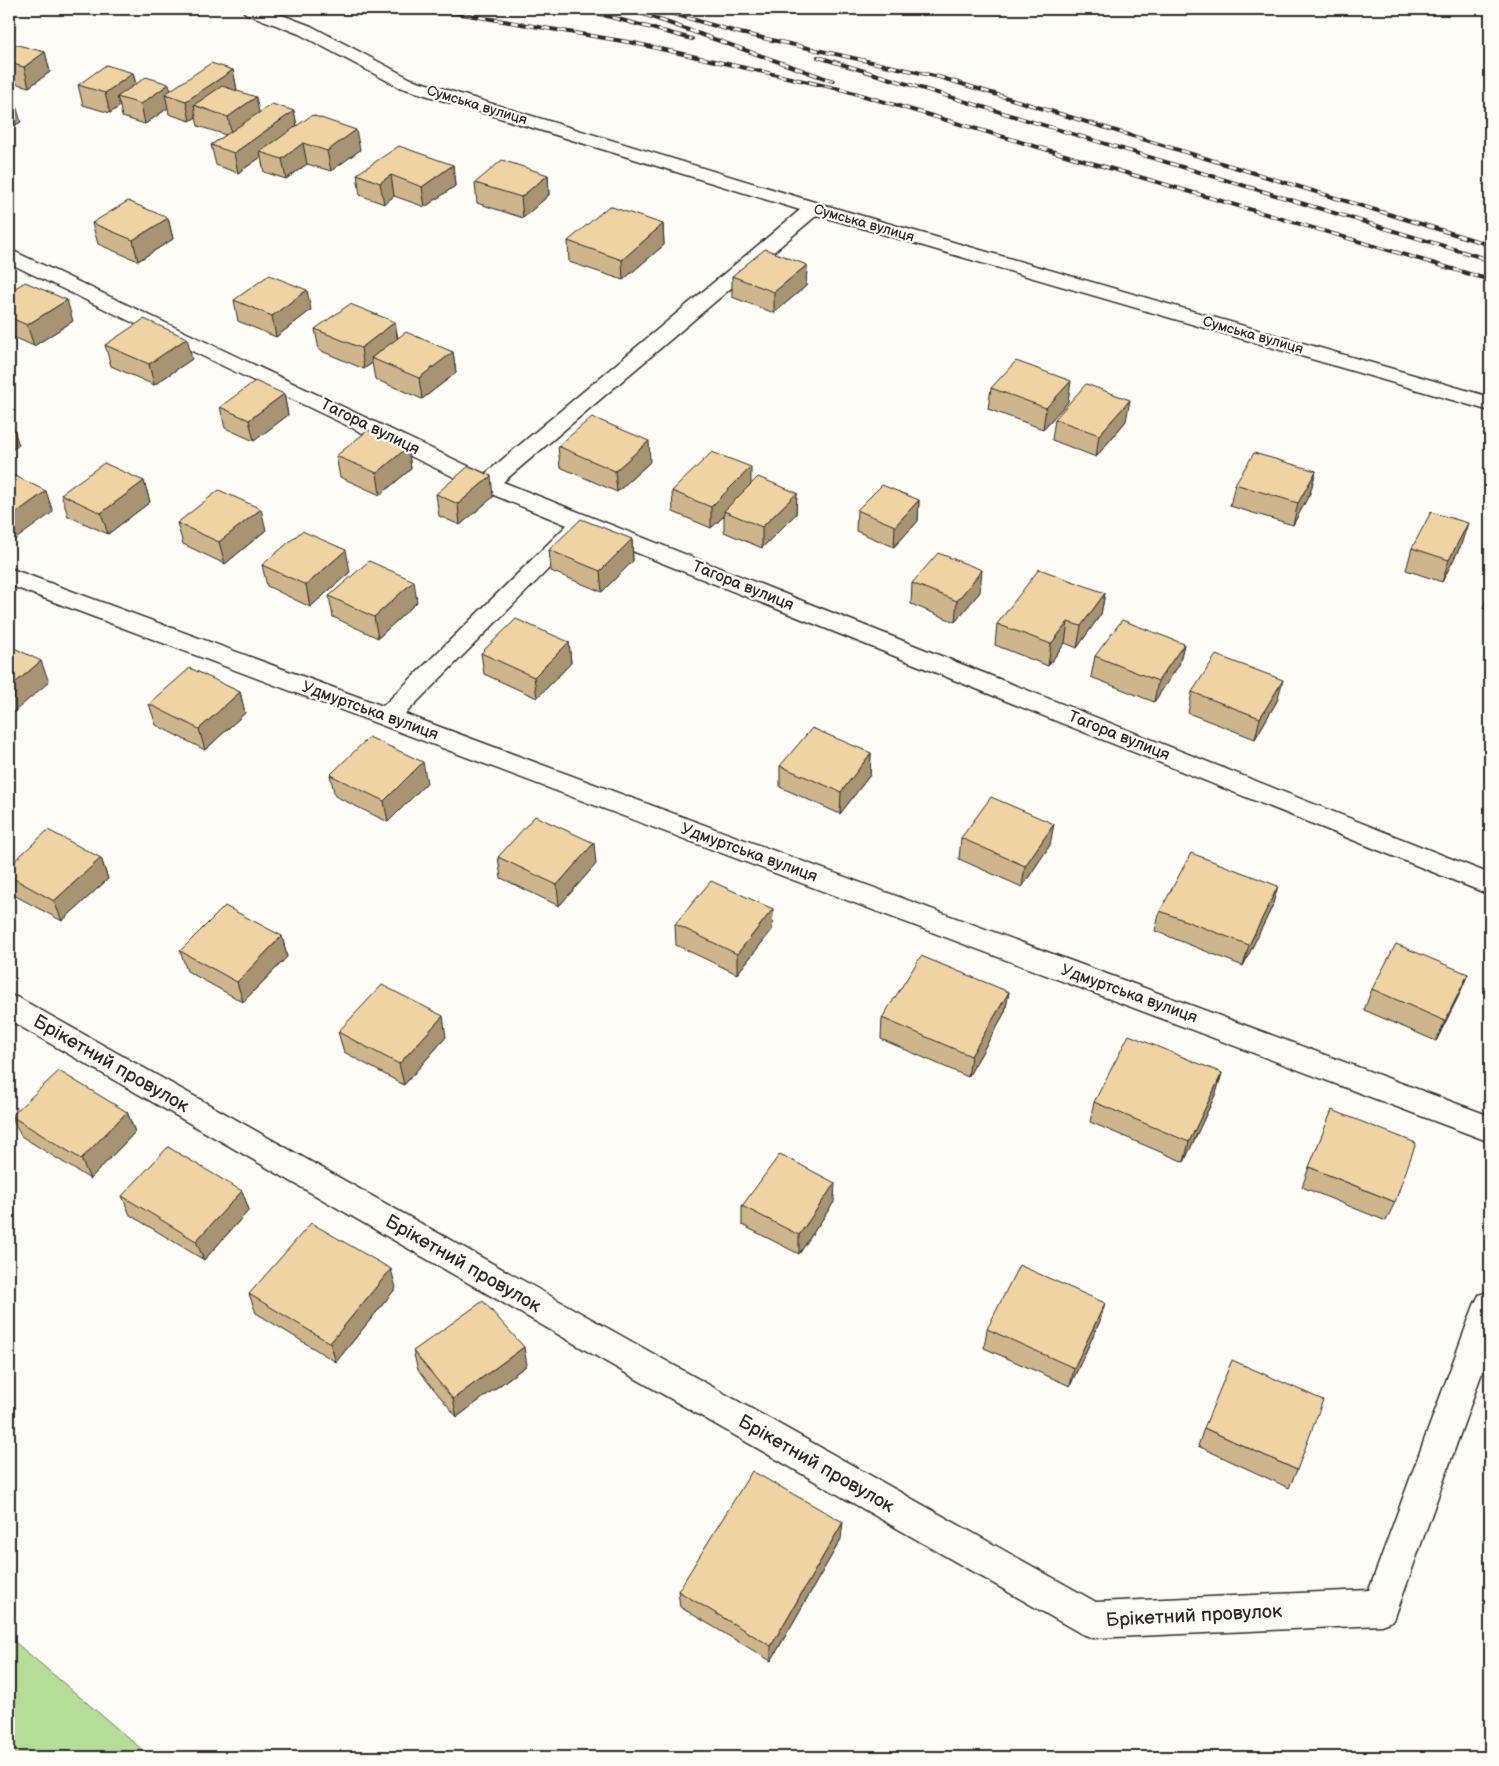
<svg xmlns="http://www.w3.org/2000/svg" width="1499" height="1766" font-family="'Balsamiq Sans',sans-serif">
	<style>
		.green { fill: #b5dc98; stroke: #708462 }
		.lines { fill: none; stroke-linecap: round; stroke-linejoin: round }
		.minor-casing { stroke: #2b2b2b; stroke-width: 3 }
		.minor { fill: #fdfcf7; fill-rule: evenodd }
		.rail-casing { stroke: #2b2b2b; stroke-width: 4 }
		.rail { stroke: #fdfcf7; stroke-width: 2.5; stroke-dasharray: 8; stroke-linecap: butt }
		.wall { fill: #ceb58c; stroke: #2b2b2b }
		.shaded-wall { fill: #a89472; stroke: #2b2b2b }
		.building { fill: #f0d3a3; stroke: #2b2b2b }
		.labels { text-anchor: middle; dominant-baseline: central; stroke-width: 4.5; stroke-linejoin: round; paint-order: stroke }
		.far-street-label { font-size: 14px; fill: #2b2b2b; stroke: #fdfcf7 }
		.street-label { font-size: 16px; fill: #2b2b2b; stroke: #fdfcf7 }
		.near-street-label { font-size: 19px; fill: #2b2b2b; stroke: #fdfcf7 }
	</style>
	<rect width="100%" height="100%" fill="#fdfcf7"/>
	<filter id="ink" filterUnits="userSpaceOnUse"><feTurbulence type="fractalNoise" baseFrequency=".02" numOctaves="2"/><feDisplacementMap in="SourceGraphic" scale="10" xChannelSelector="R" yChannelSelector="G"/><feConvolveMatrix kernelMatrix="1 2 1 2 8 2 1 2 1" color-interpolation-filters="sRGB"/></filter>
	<g filter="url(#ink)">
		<path class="green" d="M9 1637 151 1757H9Z"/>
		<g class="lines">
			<defs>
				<path id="minor" d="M242 9H266L311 26 411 79 821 204 1490 397V411L817 215 503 482 1490 874V895L585 532 405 714 1490 1116V1142L9 585V568L383 706 567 525 479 489 9 263V249L485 474 800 210 399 87 299 34 245 13Z
					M9 995 19 998 1096 1602 1369 1590 1474 1305 1479 1295 1490 1291V1350L1394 1620 1381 1625 1093 1638 1080 1633 9 1020Z"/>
			</defs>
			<use href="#minor" class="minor-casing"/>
			<use href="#minor" class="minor"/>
			<defs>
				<path id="rail" d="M432 9 634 43 844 90 1490 280
					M581 9 692 39
					M629 9 833 81
					M656 9 740 33 939 77 1490 245
					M818 57 1490 260"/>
			</defs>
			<use href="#rail" class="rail-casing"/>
			<use href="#rail" class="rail"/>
		</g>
		<path class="wall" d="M9 44 45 52 50 72 29 87 9 82Z
			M233 70 237 90 236 91 259 113 294 111 297 126 360 150 331 171 307 164 286 179 264 172 261 157 238 173 216 165 211 145 226 135 198 126 196 117 190 121 169 114 168 108 145 124 122 117 120 106 110 113 83 105 78 85 133 73 136 84H169L170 90Z
			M453 165 455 186 425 207 394 196 384 204 360 195 357 174Z
			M548 175 549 195 523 218 477 203 475 183Z
			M168 218 173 239 138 261 98 244 92 223Z
			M663 224 664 245 623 280 569 262 568 241Z
			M807 265 806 286 774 313 732 297V276Z
			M9 292 73 321 34 346 9 335Z
			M234 300 311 310 276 337 238 321Z
			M395 322 398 339 453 352 456 373 422 399 375 379 372 363 364 369 319 350 315 329Z
			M105 345 192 359 154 385 111 366Z
			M991 388 1068 402 1043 429 988 409Z
			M284 394 288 415 254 441 225 428 220 407Z
			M1055 419 1126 421 1096 457 1052 440Z
			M558 446 650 462 617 492 560 467Z
			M408 447 411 469 380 495 340 477 336 456Z
			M1316 471 1310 493 1293 525 1230 506 1235 484Z
			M144 481 150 502 108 534 68 516 61 494Z
			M751 484 797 493 796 514 762 548 724 532V516L711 528 673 512 672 491Z
			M436 494 493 497 460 525 439 516Z
			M919 500 918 521 894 547 856 531 857 510Z
			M177 523 266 530 225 564 183 544Z
			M632 539 633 561 602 592 551 571 549 550Z
			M1461 545 1442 582 1406 570 1412 548Z
			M262 565 350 572 310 607 267 586Z
			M912 583 980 592 955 622 911 604Z
			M1490 588V611L1483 608Z
			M1105 593 1101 614 1077 648 1065 643 1048 666 995 645 997 624Z
			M329 596 417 602 378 638 333 617Z
			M569 642 571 663 537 698 484 674 481 653Z
			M1184 644 1179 665 1154 702 1091 677 1095 656Z
			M240 692 245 713 205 750 156 725 149 704Z
			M1192 692 1277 701 1255 739 1188 713Z
			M871 753 870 775 840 814 780 787V766Z
			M330 775 427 783 388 822 335 796Z
			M961 838 1050 845 1022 887 959 859Z
			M498 857 596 864 559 906 501 878Z
			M101 858 108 879 62 921 10 893 9 890V866Z
			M1272 907 1243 966 1155 931 1160 911Z
			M773 909 772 930 737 974 676 945 675 924Z
			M282 936 287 957 243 1002 187 971 180 951Z
			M1468 974 1459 995 1436 1041 1364 1010 1372 989Z
			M1009 992 1005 1012 968 1077 881 1039 882 1018Z
			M338 1032 446 1037 404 1085 344 1052Z
			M1222 1073 1216 1093 1184 1162 1090 1122 1094 1102Z
			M127 1112 135 1132 90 1179 21 1136 11 1116Z
			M1309 1167 1395 1202 1386 1221 1302 1187Z
			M242 1191 249 1210 204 1260 130 1215 122 1196Z
			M834 1202 799 1254 742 1225V1206Z
			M396 1288 336 1362 256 1313 249 1294Z
			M1100 1321 1070 1386 984 1348 987 1329Z
			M413 1351 527 1365 457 1417 418 1370Z
			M1204 1428 1297 1470 1289 1488 1198 1446Z
			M841 1539 771 1661 680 1607 678 1591Z"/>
		<path class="shaded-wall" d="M45 52 50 72 29 87 24 67Z
			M233 70 237 90 207 110 194 105 196 117 190 121 186 101Z
			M133 73 138 93 117 97 120 106 110 113 105 93Z
			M169 84 172 96 165 94 168 108 145 124 141 104Z
			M256 97 260 117 232 137 228 117Z
			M15 102 21 122 9 129V106Z
			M294 111 298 131 260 152 261 157 238 173 234 153Z
			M356 130 360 150 331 171 327 151Z
			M303 143 307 164 286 179 282 159Z
			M453 165 455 186 425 207 422 187Z
			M391 175 394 196 384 204 380 183Z
			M548 175 549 195 523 218 521 197Z
			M168 218 173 239 138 261 133 240Z
			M663 224 664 245 623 280 622 260Z
			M807 265 806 286 774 313V292Z
			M307 290 311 310 276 337 272 316Z
			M67 300 73 321 34 346 27 325Z
			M395 322 398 343 371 358 372 363 364 369 361 348Z
			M187 338 192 359 154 385 149 364Z
			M453 352 456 373 422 399 419 378Z
			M1071 381 1068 402 1043 429 1046 408Z
			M284 394 288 415 254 441 249 420Z
			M1130 400 1126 421 1096 457 1099 435Z
			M12 424 19 445 9 452V426Z
			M649 441 650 462 617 492 615 471Z
			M408 447 411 469 380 495 377 473Z
			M751 467V489L724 511V516L711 528V507Z
			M1316 471 1310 493 1293 525 1298 503Z
			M491 476 493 497 460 525 458 504Z
			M144 481 150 502 108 534 101 513Z
			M46 491 53 512 9 544V518Z
			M797 493 796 514 762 548V527Z
			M919 500 918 521 894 547 895 526Z
			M261 509 266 530 225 564 219 542Z
			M1468 523 1461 545 1442 582 1449 560Z
			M632 539 633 561 602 592 600 571Z
			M346 550 350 572 310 607 306 585Z
			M982 570 980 592 955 622 957 601Z
			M414 581 417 602 378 638 374 617Z
			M1105 593 1101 614 1077 648 1081 626Z
			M1068 622 1065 643 1048 666 1051 644Z
			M569 642 571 663 537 698 534 677Z
			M1184 644 1179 665 1154 702 1158 681Z
			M41 661 49 682 9 716V688Z
			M1283 680 1277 701 1255 739 1260 718Z
			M240 692 245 713 205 750 199 729Z
			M871 753 870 775 840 814 841 792Z
			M423 762 427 783 388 822 384 801Z
			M1054 824 1050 845 1022 887 1025 866Z
			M594 843 596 864 559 906 557 885Z
			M101 858 108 879 62 921 54 901Z
			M1278 886 1272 907 1243 966 1249 945Z
			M773 909 772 930 737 974V954Z
			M282 936 287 957 243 1002 237 982Z
			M1468 974 1459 995 1436 1041 1445 1021Z
			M1009 992 1005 1012 968 1077 971 1056Z
			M443 1016 446 1037 404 1085 399 1064Z
			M1222 1073 1216 1093 1184 1162 1189 1142Z
			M127 1112 135 1132 90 1179 81 1159Z
			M835 1183 834 1202 799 1254V1235Z
			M242 1191 249 1210 204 1260 196 1241Z
			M391 1269 396 1288 336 1362 330 1343Z
			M1105 1303 1100 1321 1070 1386 1074 1368Z
			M524 1347 527 1365 457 1417 453 1399Z
			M843 1522 841 1539 771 1661V1646Z"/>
		<path class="building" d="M10 43 45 52 24 67 9 63V44Z
			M211 63 233 70 186 101 165 94Z
			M106 65 133 73 105 93 78 85Z
			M146 77 169 84 141 104 117 97Z
			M222 86 256 97 228 117 194 105Z
			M9 99 15 102 9 106Z
			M272 104 294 111 234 153 211 145Z
			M312 115 356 130 327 151 303 143 282 159 260 152Z
			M399 146 453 165 422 187 391 175 380 183 357 174Z
			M502 160 548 175 521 197 475 183Z
			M128 201 168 218 133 240 92 223Z
			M609 206 663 224 622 260 568 241Z
			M765 249 807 265 774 292 732 276Z
			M269 275 307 290 272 316 234 300Z
			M25 282 67 300 27 325 9 317V292Z
			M350 304 395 322 361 348 315 329Z
			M144 319 187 338 149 364 105 345Z
			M406 332 453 352 419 378 371 358Z
			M1016 361 1071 381 1046 408 991 388Z
			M255 381 284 394 249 420 220 407Z
			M1086 384 1130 400 1099 435 1055 419Z
			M592 417 649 441 615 471 558 446Z
			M368 430 408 447 377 473 336 456Z
			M712 452 751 467 711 507 672 491Z
			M1254 453 1316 471 1298 503 1235 484Z
			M104 463 144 481 101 513 61 494Z
			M469 466 491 476 458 504 436 494Z
			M9 473 46 491 9 518Z
			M758 477 797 493 762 527 724 511Z
			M882 485 919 500 895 526 857 510Z
			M219 490 261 509 219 542 177 523Z
			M1431 512 1468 523 1449 560 1412 548Z
			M581 519 632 539 600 571 549 550Z
			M302 531 346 550 306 585 262 565Z
			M938 553 982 570 957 601 912 583Z
			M369 561 414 581 374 617 329 596Z
			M1039 569 1105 593 1081 626 1068 622 1051 644 997 624Z
			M516 619 569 642 534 677 481 653Z
			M1122 620 1184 644 1158 681 1095 656Z
			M10 646 41 661 9 688V647Z
			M1216 655 1283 680 1260 718 1192 692Z
			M190 668 240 692 199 729 149 704Z
			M812 728 871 753 841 792 780 766Z
			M369 737 423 762 384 801 330 775Z
			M991 797 1054 824 1025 866 961 838Z
			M535 816 594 843 557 885 498 857Z
			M48 830 101 858 54 901 9 876V866Z
			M1191 853 1278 886 1249 945 1160 911Z
			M711 881 773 909 737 954 675 924Z
			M225 906 282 936 237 982 180 951Z
			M1396 944 1468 974 1445 1021 1372 989Z
			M921 956 1009 992 971 1056 882 1018Z
			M382 985 443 1016 399 1064 338 1032Z
			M1129 1035 1222 1073 1189 1142 1094 1102Z
			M59 1071 127 1112 81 1159 11 1116Z
			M1332 1110 1416 1143 1395 1202 1309 1167Z
			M168 1147 242 1191 196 1241 122 1196Z
			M780 1154 835 1183 799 1235 742 1206Z
			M311 1223 391 1269 330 1343 249 1294Z
			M1019 1265 1105 1303 1074 1368 987 1329Z
			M483 1301 524 1347 453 1399 413 1351Z
			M1232 1360 1323 1400 1297 1470 1204 1428Z
			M752 1471 843 1522 771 1646 678 1591Z"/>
	</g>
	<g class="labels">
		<g class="far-street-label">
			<text transform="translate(477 105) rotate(17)">Сумська вулиця</text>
			<text transform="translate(864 223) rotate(16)">Сумська вулиця</text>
			<text transform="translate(1253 335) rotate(16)">Сумська вулиця</text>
		</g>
		<g class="street-label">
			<text transform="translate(370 427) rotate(26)">Тагора вулиця</text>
			<text transform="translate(743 586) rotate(22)">Тагора вулиця</text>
			<text transform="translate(370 711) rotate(20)">Удмуртська вулиця</text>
			<text transform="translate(1119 736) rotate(22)">Тагора вулиця</text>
			<text transform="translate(749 853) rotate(20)">Удмуртська вулиця</text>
			<text transform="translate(1129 994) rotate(20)">Удмуртська вулиця</text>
		</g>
		<g class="near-street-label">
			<text transform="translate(111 1064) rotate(30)">Брiкетний провулок</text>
			<text transform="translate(463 1264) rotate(30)">Брiкетний провулок</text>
			<text transform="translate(816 1464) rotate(30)">Брiкетний провулок</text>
			<text transform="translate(1194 1616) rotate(-3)">Брiкетний провулок</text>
		</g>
	</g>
	<rect width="1499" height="1766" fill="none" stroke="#fdfcf7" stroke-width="30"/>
	<rect x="15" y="15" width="1469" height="1736" fill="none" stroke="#2b2b2b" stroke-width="2" filter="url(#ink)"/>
</svg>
